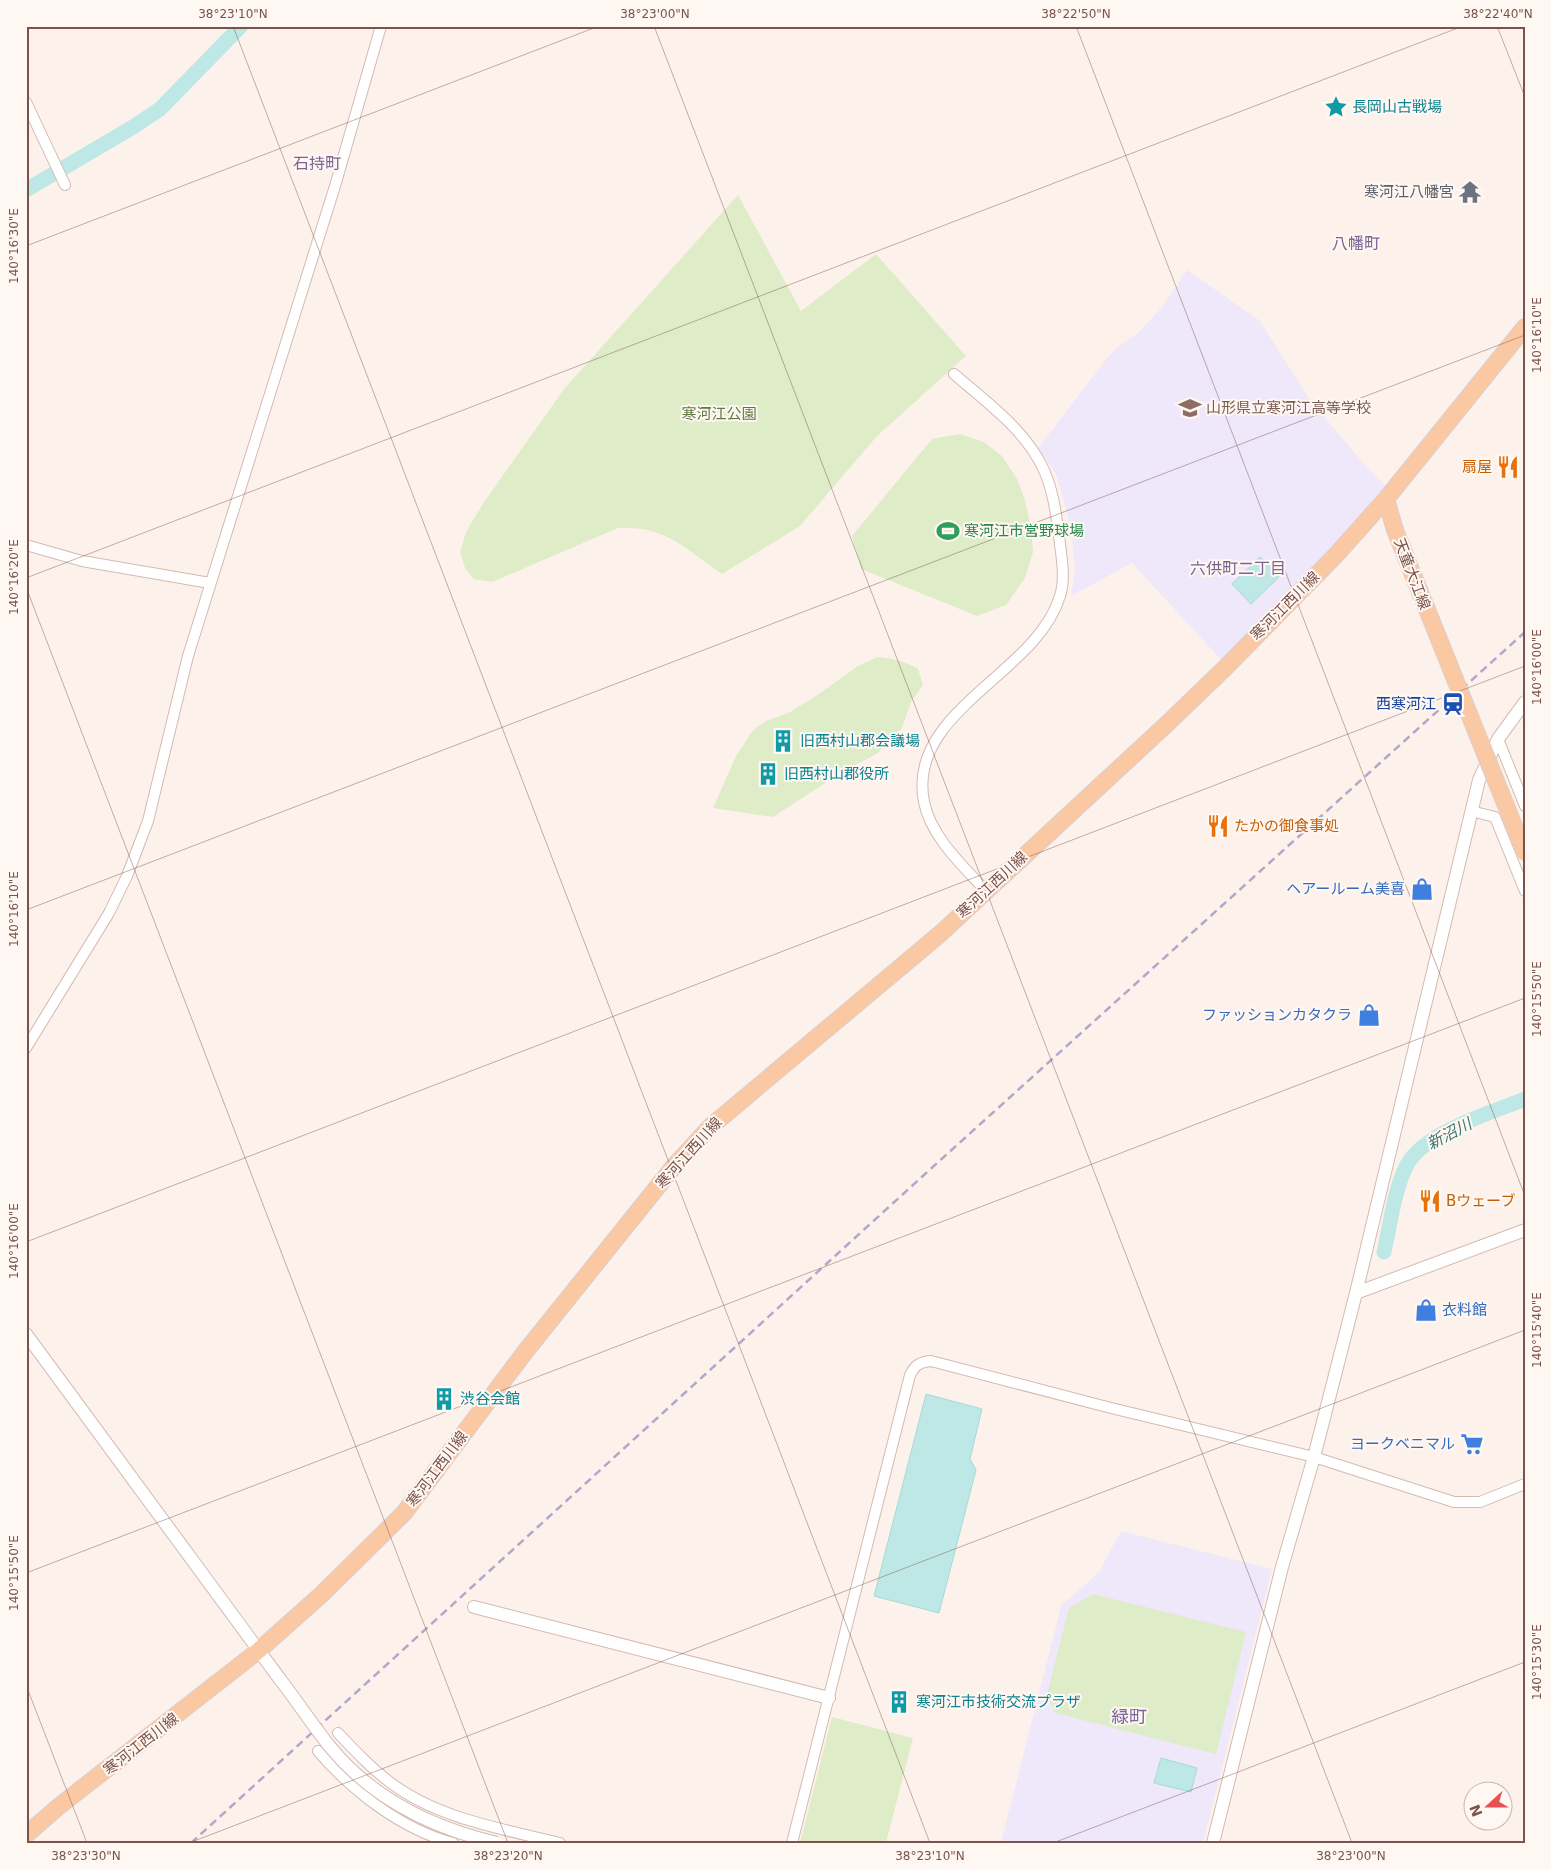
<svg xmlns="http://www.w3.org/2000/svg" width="1551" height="1869" font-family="'DejaVu Sans','Noto Sans JP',sans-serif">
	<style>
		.education { fill: #efe7fa }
		.green { fill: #deecc8 }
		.water { fill: #bee8e5; stroke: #a4dad7 }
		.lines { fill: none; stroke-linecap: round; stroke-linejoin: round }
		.river { stroke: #bee8e5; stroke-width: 15 }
		.minor-casing { stroke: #d3bab2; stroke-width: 12 }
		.tertiary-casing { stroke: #d3bab2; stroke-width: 14 }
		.primary-casing { stroke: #dacfcd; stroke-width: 18 }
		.minor { stroke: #fff; stroke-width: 10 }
		.tertiary { stroke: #fff; stroke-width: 12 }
		.primary { stroke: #fbc8a4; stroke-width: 16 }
		.rail { stroke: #b2a7c9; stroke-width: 2.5; stroke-dasharray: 8 5; stroke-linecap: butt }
		.tertiary-bridge-casing { stroke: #d3bab2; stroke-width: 14; stroke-linecap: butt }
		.primary-bridge-casing { stroke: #dacfcd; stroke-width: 18; stroke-linecap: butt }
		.tertiary-bridge { stroke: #fff; stroke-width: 12 }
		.primary-bridge { stroke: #fbc8a4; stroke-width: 16 }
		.ticks { fill: none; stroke: #7a534c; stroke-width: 1; stroke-opacity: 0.45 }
		.labels { text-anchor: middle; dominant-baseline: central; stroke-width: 4; stroke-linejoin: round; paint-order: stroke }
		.culture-label { font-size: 15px; fill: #0d838f; stroke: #fff7f2; text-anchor: start }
		.worship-label { font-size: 15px; fill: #5b616d; stroke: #fff7f2; text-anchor: end }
		.education-label { font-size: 15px; fill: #785e54; stroke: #fff7f2; text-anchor: start }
		.park-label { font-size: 15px; fill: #5e7a41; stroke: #fff7f2 }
		.food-label { font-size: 15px; fill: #c56008; stroke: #fff7f2; text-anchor: start }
		.leisure-label { font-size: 15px; fill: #27864d; stroke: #fff7f2; text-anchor: start }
		.street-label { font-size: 15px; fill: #7a534c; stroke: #fff7f2 }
		.transit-label { font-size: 15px; fill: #164399; stroke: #fff7f2; text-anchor: end }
		.shop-label { font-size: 15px; fill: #366cbe; stroke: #fff7f2; text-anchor: end }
		.neighbourhood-label { font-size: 16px; fill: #7a6595; stroke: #fff7f2 }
		.water-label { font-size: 16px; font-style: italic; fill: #3c7774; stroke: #fff7f2 }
		.quarter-label { font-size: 18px; fill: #7a6595; stroke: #fff7f2 }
		.neatline { fill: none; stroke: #7a534c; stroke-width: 2 }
		.ticks-label { font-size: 12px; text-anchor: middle; fill: #7a534c }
	</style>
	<rect width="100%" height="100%" fill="#fdf2eb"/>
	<path class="education" d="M1187 270 1259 320 1310 400 1364 464 1391 491 1227 666 1132 563 1071 596 1075 571 1072 536 1067 513 1056 474 1038 448 1113 351 1139 332 1163 306Z
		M1121 1531 1272 1569 1203 1843H1001L1061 1606 1099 1572Z"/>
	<path class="green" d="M738 195 801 311 876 254 966 356 877 436 800 526 722 574C684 548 666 526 618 528L492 582 474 579 465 568 460 552 466 532 482 505 564 389Z
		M960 434 984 442 1002 456 1017 479 1025 500 1031 528 1033 552 1025 578 1006 605 977 616 861 569 852 536 932 439Z
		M877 657C892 658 905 661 918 669L923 685 911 702 902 728 878 753 839 774 773 817 713 808 736 756 753 730 766 721 790 712 816 696 858 666Z
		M1093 1594 1246 1632 1216 1754 1055 1713 1047 1694 1069 1608Z
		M832 1717 913 1738 886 1843H800Z"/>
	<path class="water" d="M1260 557 1279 577 1251 604 1232 584Z
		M926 1394 982 1409 970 1459 976 1470 939 1613 874 1596Z
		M1161 1758 1197 1768 1191 1792 1154 1783Z"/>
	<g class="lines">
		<path class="river" d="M26 190 133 127 160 109 241 26
			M1384 1252C1390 1226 1395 1185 1408 1163 1428 1131 1491 1113 1525 1099"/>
		<defs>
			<path id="minor" d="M26 102 65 185
				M954 374C985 401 1024 429 1042 466 1053 488 1056 513 1059 536 1061 555 1066 577 1060 596 1037 674 906 711 924 802 931 837 963 866 986 891
				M26 545 82 561 210 583
				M1498 739 1525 806
				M1471 811 1495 817 1525 891
				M26 1048 109 913 127 876 148 821 188 656 335 186 381 26
				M338 1733C355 1751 371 1768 391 1783 439 1819 503 1829 560 1843
				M318 1751C352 1791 401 1829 453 1843
				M792 1843 910 1375C915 1365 920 1362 931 1361L1111 1408 1314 1457 1454 1502H1480L1525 1484"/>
			<path id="tertiary" d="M1356 1293 1525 1230
				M26 1334 279 1678
				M474 1607 829 1698
				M1213 1843 1282 1567 1314 1457 1356 1293 1479 780 1498 739 1525 702"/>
			<path id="primary" d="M1386 499 1395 530
				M26 1835 58 1807 258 1651 322 1594 404 1513 525 1352 675 1165 710 1127 940 934 1169 722 1227 666 1336 555 1386 499 1525 327"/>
		</defs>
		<use href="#minor" class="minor-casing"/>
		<use href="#tertiary" class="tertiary-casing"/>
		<use href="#primary" class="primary-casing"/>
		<use href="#minor" class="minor"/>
		<use href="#tertiary" class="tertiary"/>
		<use href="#primary" class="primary"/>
		<path class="rail" d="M191 1843 925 1174 1525 632"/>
		<defs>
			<path id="tertiary-bridge" d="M279 1678C297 1701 313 1726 331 1748 374 1800 433 1828 497 1843"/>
			<path id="primary-bridge" d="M1395 530 1525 853"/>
		</defs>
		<use href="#tertiary-bridge" class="tertiary-bridge-casing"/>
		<use href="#primary-bridge" class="primary-bridge-casing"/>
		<use href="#tertiary-bridge" class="tertiary-bridge"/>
		<use href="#primary-bridge" class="primary-bridge"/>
	</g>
	<path class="ticks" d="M233 26 930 1843M654 26 1352 1843M1076 26 1525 1196M1497 26 1525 97M26 246 599 26M26 578 1463 26M26 587 508 1843M26 910 1525 335M26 1242 1525 666M26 1573 1525 998M26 1685 87 1843M189 1843 1525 1330M1053 1843 1525 1662"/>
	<defs>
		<symbol id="sight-bare" viewBox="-9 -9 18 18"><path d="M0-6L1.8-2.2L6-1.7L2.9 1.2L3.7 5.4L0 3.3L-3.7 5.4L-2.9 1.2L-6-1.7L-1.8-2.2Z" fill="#0f9aa8" stroke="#fff7f2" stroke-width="2.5" paint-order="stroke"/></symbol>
		<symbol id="temple-bare" viewBox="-9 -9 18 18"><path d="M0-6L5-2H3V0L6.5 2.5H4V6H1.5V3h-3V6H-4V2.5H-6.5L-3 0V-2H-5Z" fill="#6b7280" stroke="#fff7f2" stroke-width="2.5" paint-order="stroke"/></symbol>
		<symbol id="school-bare" viewBox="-9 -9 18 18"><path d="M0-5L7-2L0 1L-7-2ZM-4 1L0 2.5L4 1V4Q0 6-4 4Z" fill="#8d6e63" stroke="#fff7f2" stroke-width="2.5" paint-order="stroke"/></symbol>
		<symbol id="restaurant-bare" viewBox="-9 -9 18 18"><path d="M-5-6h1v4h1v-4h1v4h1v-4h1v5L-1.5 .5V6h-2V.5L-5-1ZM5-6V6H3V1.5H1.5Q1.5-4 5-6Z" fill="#e8710a" stroke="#fff7f2" stroke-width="2.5" paint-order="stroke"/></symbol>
		<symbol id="stadium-bare" viewBox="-9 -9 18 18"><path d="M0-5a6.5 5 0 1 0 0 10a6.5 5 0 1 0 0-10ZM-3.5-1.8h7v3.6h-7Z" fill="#2e9e5b" stroke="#fff7f2" stroke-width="2.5" paint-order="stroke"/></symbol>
		<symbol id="station-bare" viewBox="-9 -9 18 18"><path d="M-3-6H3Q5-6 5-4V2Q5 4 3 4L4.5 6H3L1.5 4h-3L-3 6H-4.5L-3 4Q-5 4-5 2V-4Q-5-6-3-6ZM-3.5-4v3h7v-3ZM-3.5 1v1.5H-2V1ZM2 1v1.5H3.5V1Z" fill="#1a4fb4" stroke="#fff7f2" stroke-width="2.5" paint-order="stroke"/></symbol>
		<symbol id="building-bare" viewBox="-9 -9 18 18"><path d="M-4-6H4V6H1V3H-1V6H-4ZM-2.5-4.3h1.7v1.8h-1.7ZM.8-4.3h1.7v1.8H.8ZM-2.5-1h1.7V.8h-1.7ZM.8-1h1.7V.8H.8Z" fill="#0f9aa8" stroke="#fff7f2" stroke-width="2.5" paint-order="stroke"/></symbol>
		<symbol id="shop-bare" viewBox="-9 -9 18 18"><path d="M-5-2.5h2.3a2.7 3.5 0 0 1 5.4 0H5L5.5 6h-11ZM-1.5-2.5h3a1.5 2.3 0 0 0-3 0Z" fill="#3f7fe0" stroke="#fff7f2" stroke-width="2.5" paint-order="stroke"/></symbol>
		<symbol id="supermarket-bare" viewBox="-9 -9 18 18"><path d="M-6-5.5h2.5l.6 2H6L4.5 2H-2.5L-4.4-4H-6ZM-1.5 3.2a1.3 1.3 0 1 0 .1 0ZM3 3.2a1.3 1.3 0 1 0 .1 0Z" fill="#3f7fe0" stroke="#fff7f2" stroke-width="2.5" paint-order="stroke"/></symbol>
	</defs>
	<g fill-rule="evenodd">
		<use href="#sight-bare" x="1320" y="91" width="32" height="32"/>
		<use href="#temple-bare" x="1454" y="176" width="32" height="32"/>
		<use href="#school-bare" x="1174" y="392" width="32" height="32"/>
		<use href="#restaurant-bare" x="1492" y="451" width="32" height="32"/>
		<use href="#stadium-bare" x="932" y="515" width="32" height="32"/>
		<use href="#station-bare" x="1437" y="688" width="32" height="32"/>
		<use href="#building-bare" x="767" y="725" width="32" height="32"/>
		<use href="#building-bare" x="752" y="758" width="32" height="32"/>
		<use href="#restaurant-bare" x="1202" y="810" width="32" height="32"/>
		<use href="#shop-bare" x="1406" y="873" width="32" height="32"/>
		<use href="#shop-bare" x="1353" y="999" width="32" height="32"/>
		<use href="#restaurant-bare" x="1414" y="1185" width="32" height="32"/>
		<use href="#shop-bare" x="1410" y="1294" width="32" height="32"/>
		<use href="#building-bare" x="428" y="1383" width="32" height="32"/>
		<use href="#supermarket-bare" x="1456" y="1428" width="32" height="32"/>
		<use href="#building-bare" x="883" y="1686" width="32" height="32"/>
	</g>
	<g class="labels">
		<g class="culture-label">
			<text x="1352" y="107">長岡山古戦場</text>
			<text x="800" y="741">旧西村山郡会議場</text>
			<text x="784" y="774">旧西村山郡役所</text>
			<text x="460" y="1399">渋谷会館</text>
			<text x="916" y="1702">寒河江市技術交流プラザ</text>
		</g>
		<g class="worship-label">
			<text x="1454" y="192">寒河江八幡宮</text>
		</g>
		<g class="education-label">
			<text x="1206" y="408">山形県立寒河江高等学校</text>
		</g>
		<g class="park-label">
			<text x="719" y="414">寒河江公園</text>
		</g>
		<g class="food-label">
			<text x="1492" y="467" text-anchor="end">扇屋</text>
			<text x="1234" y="826">たかの御食事処</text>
			<text x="1446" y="1201">Bウェーブ</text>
		</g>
		<g class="leisure-label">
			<text x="964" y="531">寒河江市営野球場</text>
		</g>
		<g class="street-label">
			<text transform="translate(1412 574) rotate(69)">天童大江線</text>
			<text transform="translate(1285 606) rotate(-45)">寒河江西川線</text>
			<text transform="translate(992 885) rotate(-43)">寒河江西川線</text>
			<text transform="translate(689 1153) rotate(-48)">寒河江西川線</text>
			<text transform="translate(437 1469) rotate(-53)">寒河江西川線</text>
			<text transform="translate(141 1744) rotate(-38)">寒河江西川線</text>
		</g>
		<g class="transit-label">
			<text x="1436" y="704">西寒河江</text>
		</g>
		<g class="shop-label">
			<text x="1405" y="889">ヘアールーム美喜</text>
			<text x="1352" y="1015">ファッションカタクラ</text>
			<text x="1442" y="1310" text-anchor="start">衣料館</text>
			<text x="1455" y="1444">ヨークベニマル</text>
		</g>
		<g class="neighbourhood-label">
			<text x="317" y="163">石持町</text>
			<text x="1356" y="243">八幡町</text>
			<text x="1238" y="568">六供町二丁目</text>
		</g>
		<g class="water-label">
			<text transform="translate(1449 1134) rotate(-28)">新沼川</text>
		</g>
		<g class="quarter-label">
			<text x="1129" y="1716">緑町</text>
		</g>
	</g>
	<rect width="1551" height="1869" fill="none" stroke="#fff7f2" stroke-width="55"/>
	<g transform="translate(1488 1806) rotate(249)"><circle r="24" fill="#fff7f2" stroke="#cab5b0"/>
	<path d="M0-4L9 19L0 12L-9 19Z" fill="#e85150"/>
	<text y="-8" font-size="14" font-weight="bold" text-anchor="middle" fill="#7a534c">N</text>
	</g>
	<rect x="28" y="28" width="1496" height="1814" class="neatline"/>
	<g class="ticks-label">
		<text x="233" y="18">38°23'10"N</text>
		<text x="655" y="18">38°23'00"N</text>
		<text x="1076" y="18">38°22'50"N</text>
		<text x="1498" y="18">38°22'40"N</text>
		<text transform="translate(14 246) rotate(-90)" y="4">140°16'30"E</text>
		<text transform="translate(1537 335) rotate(-90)" y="4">140°16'10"E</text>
		<text transform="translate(14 577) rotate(-90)" y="4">140°16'20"E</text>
		<text transform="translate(1537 667) rotate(-90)" y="4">140°16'00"E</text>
		<text transform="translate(14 909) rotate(-90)" y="4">140°16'10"E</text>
		<text transform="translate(1537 999) rotate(-90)" y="4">140°15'50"E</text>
		<text transform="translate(14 1241) rotate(-90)" y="4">140°16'00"E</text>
		<text transform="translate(1537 1330) rotate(-90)" y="4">140°15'40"E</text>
		<text transform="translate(14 1573) rotate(-90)" y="4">140°15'50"E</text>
		<text transform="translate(1537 1662) rotate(-90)" y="4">140°15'30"E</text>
		<text x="86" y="1860">38°23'30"N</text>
		<text x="508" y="1860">38°23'20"N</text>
		<text x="930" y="1860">38°23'10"N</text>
		<text x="1351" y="1860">38°23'00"N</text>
	</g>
</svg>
